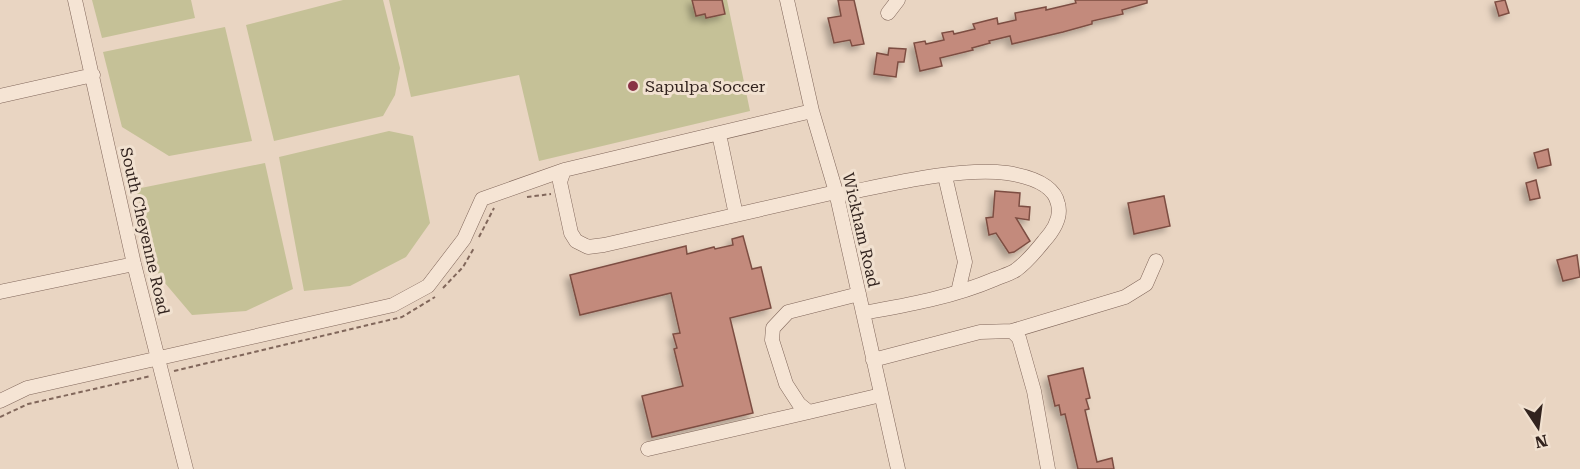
<svg xmlns="http://www.w3.org/2000/svg" width="1580" height="469" font-family="'Roboto Serif',serif">
	<style>
		.green { fill: #c5c197 }
		.building { fill: #c38a7b; stroke: #7d4e43; stroke-width: 1.5; filter: url(#shadow) }
		.lines { fill: none; stroke-linecap: round; stroke-linejoin: round }
		.minor-casing { stroke: #81675b; stroke-width: 15 }
		.path { stroke: #81675b; stroke-width: 2; stroke-dasharray: 4.5 3; stroke-linecap: butt }
		.minor { stroke: #f5e4d4; stroke-width: 14 }
		.poi-dot { fill: #893145; stroke: #f1e1d0; stroke-width: 2 }
		.labels { text-anchor: middle; dominant-baseline: central; stroke-width: 6; stroke-linejoin: round; paint-order: stroke }
		.poi-label { font-size: 16px; fill: #32231e; stroke: #f1e1d0; text-anchor: start }
		.street-label { font-size: 16px; fill: #32231e; stroke: #f1e1d0 }
	</style>
	<defs>
		<filter id="shadow"><feDropShadow dx="-4.5" dy="4.5" stdDeviation="3" flood-color="#0004"/></filter>
	</defs>
	<rect width="100%" height="100%" fill="#e9d5c2"/>
	<path class="green" d="M92 0H191L195 18 102 38Z
		M343 0H383L400 68 395 95 383 116 274 141 246 25Z
		M389 0H727L750 111 539 161 519 75 411 97Z
		M225 27 252 141 169 156 122 127 103 52Z
		M389 131 413 136 430 223 406 257 350 286 304 291 279 157Z
		M265 163 293 289 246 311 192 315 159 276 136 189Z"/>
	<path class="building" d="M692 0H722L725 14 706 18 705 14 696 16Z
		M838 0H854L864 44 852 46 850 40 834 43 828 18 841 16Z
		M1075 0H1147V3L1122 10 1123 14 1092 21V24L1063 32 1012 44 1010 36 989 41 990 43 972 48 973 50 940 58 942 66 920 71 914 43 925 41 926 44 944 40 942 33 953 31 954 34 975 29 973 24 997 18 998 24 1016 20 1015 13 1046 7V10L1076 3Z
		M1505 0 1509 13 1499 16 1495 2Z
		M889 48 906 49 904 62H898L896 77 874 74 877 53 888 55Z
		M1548 149 1551 165 1538 168 1534 153Z
		M1536 180 1540 198 1530 200 1526 183Z
		M995 191 1020 193 1019 206 1030 207 1029 220 1016 218 1030 241 1014 252 1009 253 996 233 989 235 986 218 993 217Z
		M1164 196 1170 226 1134 234 1128 203Z
		M743 236 752 269 761 267 771 308 730 318 753 413 652 437 642 396 683 386 674 349 677 348 673 334 680 333 671 293 580 315 570 275 686 246 687 254 714 247 715 249 733 245 732 239Z
		M1577 255 1580 277 1563 281 1557 260Z
		M1083 368 1090 398 1086 399 1089 409 1085 410 1097 462 1112 458 1114 469H1078L1065 414 1061 415 1059 405 1055 406 1048 376Z"/>
	<g class="lines">
		<defs>
			<path id="minor" d="M75 0 134 264 186 469
				M787 0 812 111 836 192 898 469
				M888 13 898 0
				M0 96 93 75
				M812 111 564 170 560 182 571 233 576 241 588 247 604 245 836 192
				M719 134 736 215
				M945 176 965 262 958 292
				M837 195C887 185 957 167 1007 173 1026 176 1054 183 1058 204 1062 218 1053 231 1044 241 1036 251 1027 262 1016 270 1010 274 1002 276 995 279 953 297 908 305 863 313
				M0 292 134 264
				M859 294 788 312 773 328 772 340 786 384 799 404 809 412 881 395
				M1012 331 1125 297 1146 284 1156 261
				M873 360 980 332 1012 331 1019 338 1034 391 1048 469
				M0 401 27 388 393 305 428 286 464 239 482 199 564 170
				M648 449 809 412"/>
		</defs>
		<use href="#minor" class="minor-casing"/>
		<path class="path" d="M527 197 551 194
			M479 237 494 208
			M443 288 463 267 474 248
			M174 371 402 317 435 297
			M0 417 28 404 151 376"/>
		<use href="#minor" class="minor"/>
	</g>
	<circle class="poi-dot" cx="633" cy="86" r="6"/>
	<g class="labels">
		<g class="poi-label">
			<text x="645" y="86">Sapulpa Soccer</text>
		</g>
		<g class="street-label">
			<text transform="translate(861 230) rotate(77)">Wickham Road</text>
			<text transform="translate(145 231) rotate(77)">South Cheyenne Road</text>
		</g>
	</g>
	<g transform="translate(1538 427) rotate(167)" stroke="#f1e1d0" stroke-width="4.5" paint-order="stroke">
	<path d="M0-4.5L10 22L0 15L-10 22Z" fill="#32231e"/>
	<text y="-9" font-size="16" font-weight="bold" text-anchor="middle" fill="#32231e">N</text>
	</g>
</svg>
